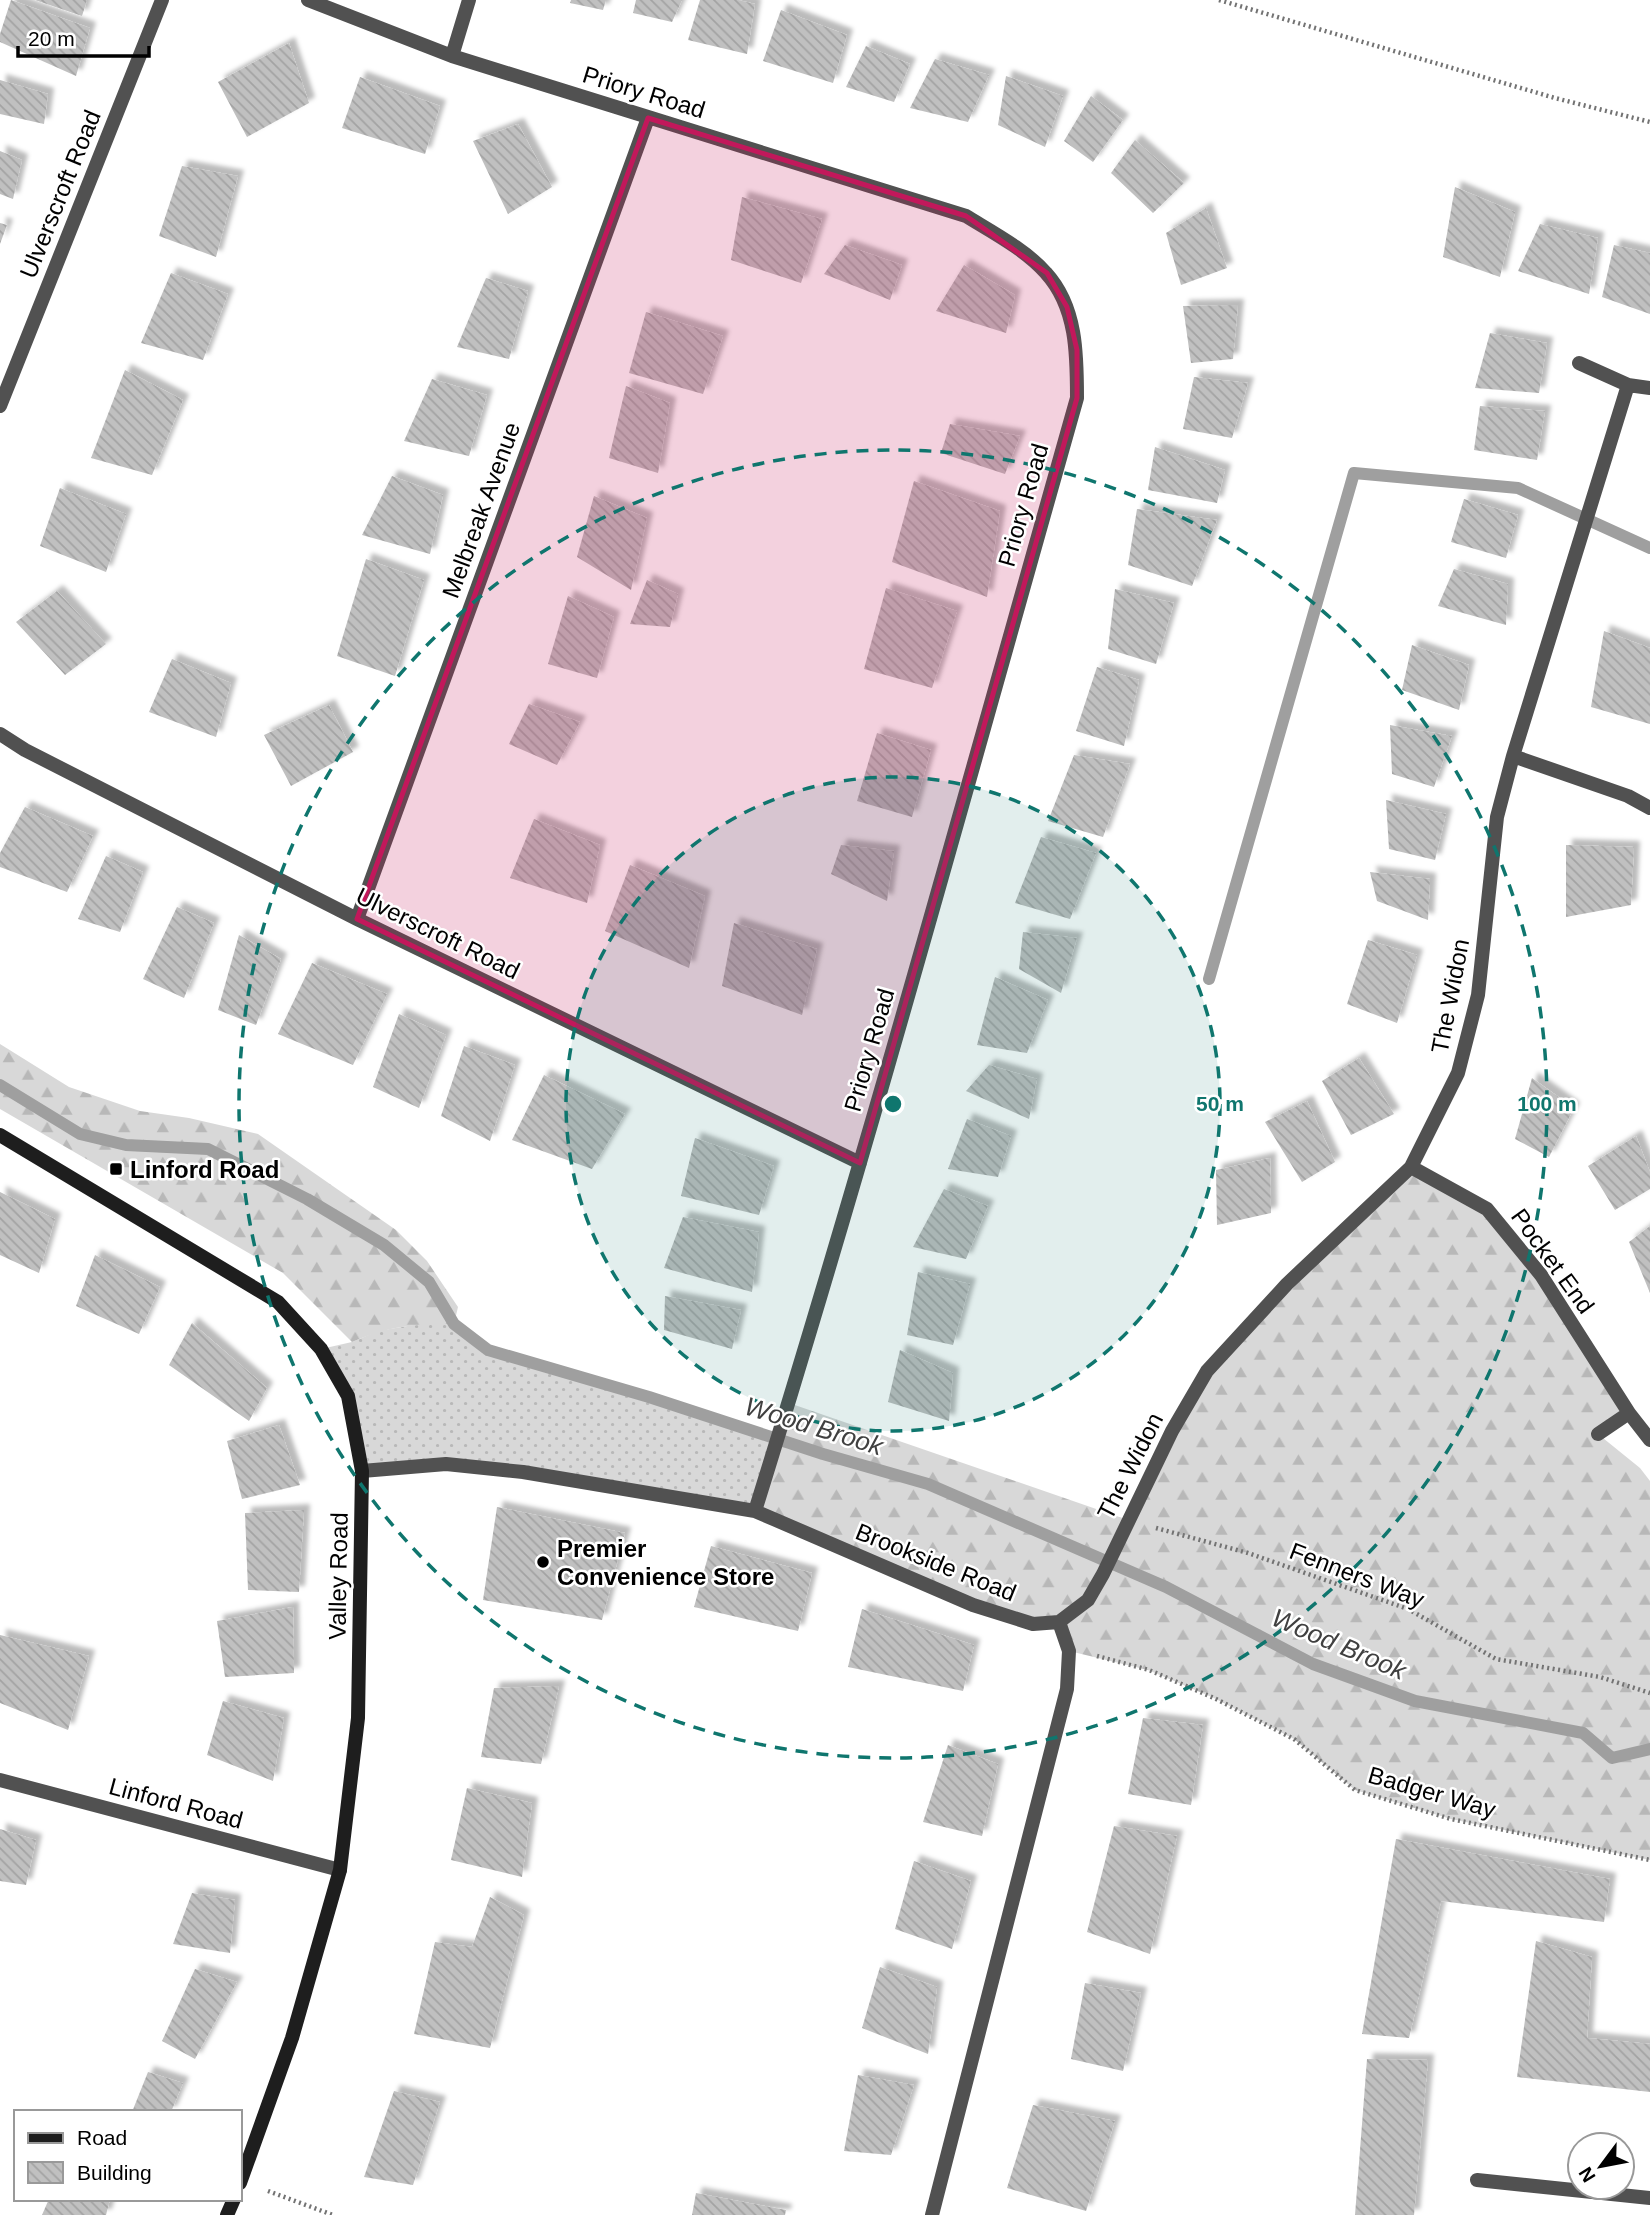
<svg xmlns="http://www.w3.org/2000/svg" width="1650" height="2215" font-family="Arial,sans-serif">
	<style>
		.grass { fill: url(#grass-dots) }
		.forest { fill: url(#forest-firs) }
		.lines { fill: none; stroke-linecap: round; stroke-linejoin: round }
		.stream { stroke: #9f9f9f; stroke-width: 12 }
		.building { fill: url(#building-back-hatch); filter: url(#shadow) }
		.path { stroke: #737373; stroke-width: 4.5; stroke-dasharray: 2 3.5; stroke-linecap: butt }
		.lane { stroke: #515151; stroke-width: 14 }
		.street { stroke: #515151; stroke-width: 14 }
		.secondary { stroke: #1e1e1e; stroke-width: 14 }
		.marked { fill: #c2185b; fill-opacity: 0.2; stroke: #c2185b; stroke-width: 5; stroke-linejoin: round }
		.ring { fill: none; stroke: #0f766e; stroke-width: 3.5; stroke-dasharray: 12 9 }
		.poi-dot { fill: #000; stroke: #fff; stroke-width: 2.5 }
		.labels { text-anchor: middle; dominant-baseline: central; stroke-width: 5; stroke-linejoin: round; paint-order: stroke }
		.street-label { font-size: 24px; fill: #000; stroke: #fff }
		.poi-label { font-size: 24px; font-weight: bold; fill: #000; stroke: #fff; text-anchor: start }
		.water-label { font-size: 26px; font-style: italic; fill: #404040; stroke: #fff }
		.centre { fill: #0f766e; stroke: #fff; stroke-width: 3.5 }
		.ring-label { font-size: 21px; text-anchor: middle; font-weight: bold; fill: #0f766e; stroke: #fff; stroke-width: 5; stroke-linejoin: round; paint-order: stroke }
	</style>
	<defs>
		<pattern id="grass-dots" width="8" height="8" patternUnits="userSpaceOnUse" patternTransform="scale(1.75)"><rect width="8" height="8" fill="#d8d8d8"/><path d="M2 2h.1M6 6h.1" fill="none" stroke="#b8b8b8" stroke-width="1.8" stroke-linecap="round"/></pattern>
		<pattern id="forest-firs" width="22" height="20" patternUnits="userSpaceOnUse" patternTransform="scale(1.75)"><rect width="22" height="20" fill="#d8d8d8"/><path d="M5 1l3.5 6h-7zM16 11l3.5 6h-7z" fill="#b8b8b8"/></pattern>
		<pattern id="building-back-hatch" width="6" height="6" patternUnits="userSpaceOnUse" patternTransform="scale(1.75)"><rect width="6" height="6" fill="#c0c0c0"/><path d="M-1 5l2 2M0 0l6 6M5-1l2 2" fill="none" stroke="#a3a3a3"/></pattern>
		<filter id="shadow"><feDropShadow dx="6" dy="-6" stdDeviation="2" flood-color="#0004"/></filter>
	</defs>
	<rect width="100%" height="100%" fill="#fff"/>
	<path class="grass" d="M419 1324H454L488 1350 649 1397 778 1439 755 1511 446 1464 362 1471 348 1396 321 1349 352 1342 378 1331Z"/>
	<path class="forest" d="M0 1044 69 1087 140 1111 189 1118 258 1134 396 1230 427 1261 458 1307 454 1324C415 1324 388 1326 352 1342L283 1273 0 1109Z
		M1411 1167 1487 1209 1629 1413 1598 1434 1640 1468 1650 1481V1860L1451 1819 1355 1790 1294 1739 1214 1698 1148 1670 1069 1651 1059 1622 1033 1624 755 1511 789 1403 1128 1520 1207 1371Z"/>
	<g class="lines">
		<path class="stream" d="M1209 979 1354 473 1518 488 1650 548
			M0 1085 80 1134 126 1145 208 1149 307 1199 384 1245 429 1282 454 1324 488 1350 649 1397 823 1454 928 1484 1166 1587 1313 1664 1415 1701 1583 1733 1612 1758 1650 1749"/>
	</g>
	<path class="building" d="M11 0 90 28 76 76 0 42V34Z
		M35 0H87L82 16Z
		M571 0H606L603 10 570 3Z
		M636 0H682L672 22 633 13Z
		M700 0H738L755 4 747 54 688 40Z
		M781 10 847 35 833 83 763 61Z
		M289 43 309 103 247 137 218 82Z
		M866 46 910 64 894 102 846 87Z
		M935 59 989 75 968 122 910 108Z
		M1006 76 1063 96 1045 147 998 125Z
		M360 77 440 106 425 154 342 128Z
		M0 80 48 94 44 124 0 114Z
		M1091 96 1123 120 1093 162 1064 141Z
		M518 124 552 187 508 214 473 141Z
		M1135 140 1184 183 1153 213 1111 173Z
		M0 151 22 160 13 199 0 194Z
		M182 166 238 176 216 257 159 236Z
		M1455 187 1515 212 1500 277 1443 257Z
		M742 197 822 219 801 283 731 260Z
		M1206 208 1227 268 1181 285 1166 233Z
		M0 223 7 225 0 244Z
		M1540 224 1598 238 1589 294 1518 271Z
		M845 245 902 265 890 300 824 274Z
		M1614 245 1650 253V314L1602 297Z
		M964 265 1015 295 1006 333 936 311Z
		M171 273 228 294 203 360 141 343Z
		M486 278 528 291 509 359 457 347Z
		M1238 305 1233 359 1191 363 1183 306Z
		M646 312 723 336 703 394 629 373Z
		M1490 333 1547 343 1539 393 1475 388Z
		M125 370 183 400 152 475 91 458Z
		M1194 377 1248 383 1232 438 1183 429Z
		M432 379 487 395 469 456 404 441Z
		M626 386 670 403 658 473 609 458Z
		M1480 406 1545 411 1537 460 1474 450Z
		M950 424 1020 436 1005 474 941 453Z
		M1155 447 1225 470 1217 503 1148 490Z
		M392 476 443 495 430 554 362 535Z
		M914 481 1000 511 987 597 892 562Z
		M60 488 126 514 106 572 40 546Z
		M594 496 647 518 631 590 577 557Z
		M1464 499 1518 515 1506 558 1451 542Z
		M1137 509 1217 520 1192 586 1128 565Z
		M366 559 424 580 395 676 337 656Z
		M1454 569 1508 584 1506 625 1438 606Z
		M647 580 678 594 670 627 630 624Z
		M886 588 957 611 932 688 864 669Z
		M1115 589 1174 603 1156 664 1108 649Z
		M57 591 106 644 65 675 16 622Z
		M568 596 614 617 597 678 548 664Z
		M1604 631 1650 648V724L1591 707Z
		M1412 645 1469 665 1459 710 1402 690Z
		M172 659 231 683 216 737 149 712Z
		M1097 667 1139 680 1124 746 1076 731Z
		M529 704 580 722 557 765 509 744Z
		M329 705 353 752 291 786 264 735Z
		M1390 725 1452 736 1434 787 1392 774Z
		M877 733 931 750 912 817 857 801Z
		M1074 755 1130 764 1103 837 1048 821Z
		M1386 800 1446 814 1435 860 1389 849Z
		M25 807 93 836 67 892 0 867V853Z
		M534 819 600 845 587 903 510 878Z
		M1041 837 1096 853 1070 919 1015 903Z
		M841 845 894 851 887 901 831 874Z
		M1566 845 1634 847 1631 905 1566 917Z
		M106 856 143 872 120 932 78 919Z
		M630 865 705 896 689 968 605 931Z
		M1370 872 1430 879 1428 920 1377 901Z
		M177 907 214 923 184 998 143 979Z
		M734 923 817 949 802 1015 722 986Z
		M1023 932 1077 938 1061 993 1019 969Z
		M239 935 281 959 256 1025 218 1010Z
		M1368 940 1417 955 1397 1023 1347 1004Z
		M312 963 387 994 353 1065 278 1034Z
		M995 977 1048 1000 1027 1053 977 1045Z
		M399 1014 446 1035 419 1108 373 1087Z
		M464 1046 515 1065 490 1141 441 1116Z
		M1359 1058 1394 1114 1351 1135 1322 1081Z
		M989 1065 1037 1079 1029 1119 966 1091Z
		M544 1075 625 1114 592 1169 512 1140Z
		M1532 1078 1574 1108 1549 1157 1515 1139Z
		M1307 1101 1335 1162 1302 1182 1265 1122Z
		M967 1119 1011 1136 998 1177 948 1169Z
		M1636 1136 1650 1172V1189L1615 1210 1588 1166Z
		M695 1138 774 1166 759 1215 681 1196Z
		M1270 1158 1271 1213 1217 1225 1216 1170Z
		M944 1189 988 1206 966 1259 913 1247Z
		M0 1192 55 1219 39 1273 0 1255Z
		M683 1217 759 1232 752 1292 664 1268Z
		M1650 1226V1293L1629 1242Z
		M95 1255 160 1287 139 1334 76 1306Z
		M918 1272 970 1284 953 1345 907 1335Z
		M665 1296 741 1310 732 1349 664 1330Z
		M192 1323 267 1388 249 1421 169 1365Z
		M900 1350 953 1373 949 1421 888 1402Z
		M279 1425 300 1485 242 1499 227 1441Z
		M497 1507 625 1533 602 1620 483 1600Z
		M304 1510 299 1592 248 1590 245 1513Z
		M711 1546 812 1573 798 1631 694 1607Z
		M293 1607 294 1673 225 1677 217 1621Z
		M862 1609 974 1645 963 1691 848 1667Z
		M0 1635 89 1656 68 1730 0 1703Z
		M559 1686 541 1764 481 1757 494 1688Z
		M223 1701 284 1718 273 1781 207 1755Z
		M1143 1718 1203 1725 1191 1805 1128 1794Z
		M948 1745 998 1764 982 1836 923 1822Z
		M467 1788 532 1803 522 1877 451 1860Z
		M1114 1826 1177 1836 1150 1954 1087 1932Z
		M0 1829 36 1840 26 1885 0 1881Z
		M1396 1839 1610 1879 1604 1922 1441 1901 1409 2038 1362 2034Z
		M914 1861 971 1881 952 1949 895 1929Z
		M192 1893 235 1900 230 1953 173 1944Z
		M490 1897 524 1915 490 2048 414 2034 435 1942 472 1947Z
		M1536 1941 1592 1957 1587 2038 1650 2044V2092L1517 2077Z
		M880 1967 937 1987 928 2054 862 2028Z
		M195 1969 237 1982 195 2059 162 2041Z
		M1085 1983 1141 1993 1123 2071 1071 2059Z
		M1367 2059 1428 2060 1414 2215H1355Z
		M148 2072 183 2083 171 2112H132Z
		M858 2075 914 2085 891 2155 844 2151Z
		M394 2091 440 2102 413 2185 364 2177Z
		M1033 2105 1115 2121 1086 2211 1007 2188Z
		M696 2193 786 2210 785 2215H692Z
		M49 2199H110L106 2215H42Z"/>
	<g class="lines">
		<path class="path" d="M1219 0 1555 98 1650 122
			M1156 1528 1248 1553 1408 1609 1496 1659 1600 1677 1650 1693
			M1097 1656 1149 1670 1214 1698 1294 1739 1355 1790 1451 1819 1650 1860
			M268 2191 333 2215"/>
		<path class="lane" d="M1477 2180 1650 2198"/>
		<path class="street" d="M308 0 452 56 966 216C992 232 1026 250 1046 273 1077 307 1077 355 1077 398 972 769 870 1142 755 1511
			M452 56 469 0
			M1579 363 1628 385 1650 388
			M0 406 162 0
			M0 734 25 750 357 919 860 1163
			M1513 756 1628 796 1650 808
			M357 919 648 118
			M1411 1167 1487 1209 1541 1275 1629 1413 1650 1440
			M1598 1434 1629 1413
			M362 1471 446 1464 523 1472 755 1511 973 1605 1033 1624 1059 1622
			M1059 1622 1088 1600 1103 1574 1172 1431 1207 1371 1287 1284 1411 1167 1458 1073 1478 995 1497 817 1513 756 1628 385
			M0 1780 340 1870
			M932 2215 1067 1689 1069 1651 1059 1622"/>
		<path class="secondary" d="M0 1135 278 1302 321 1349 348 1396 362 1471 358 1718 340 1870 292 2038 240 2183
			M227 2215 234 2199"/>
	</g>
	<path class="marked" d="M648 118 966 216 1047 273 1067 307 1077 350V398L860 1163 357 919Z"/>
	<circle cx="893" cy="1104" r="327" fill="#0f766e" fill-opacity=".12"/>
	<g class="ring">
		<circle cx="893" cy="1104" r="327"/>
		<circle cx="893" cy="1104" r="654"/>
	</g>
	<g class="poi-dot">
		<rect x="109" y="1162" width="14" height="14" rx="3.5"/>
		<circle cx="543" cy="1562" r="7"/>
	</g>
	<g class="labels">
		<g class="street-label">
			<text transform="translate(644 92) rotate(17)">Priory Road</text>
			<text transform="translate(60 194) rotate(-68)">Ulverscroft Road</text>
			<text transform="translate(1023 505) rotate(-74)">Priory Road</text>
			<text transform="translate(481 510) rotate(-70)">Melbreak Avenue</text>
			<text transform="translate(438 933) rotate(26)">Ulverscroft Road</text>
			<text transform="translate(1450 996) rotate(-79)">The Widon</text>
			<text transform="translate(869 1050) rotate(-74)">Priory Road</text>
			<text transform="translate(1553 1261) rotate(54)">Pocket End</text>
			<text transform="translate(1130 1466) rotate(-63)">The Widon</text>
			<text transform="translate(936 1562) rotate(22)">Brookside Road</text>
			<text transform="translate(1357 1575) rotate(21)">Fenners Way</text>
			<text transform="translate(338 1576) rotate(-89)">Valley Road</text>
			<text transform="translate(1432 1792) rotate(16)">Badger Way</text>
			<text transform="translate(176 1803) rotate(15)">Linford Road</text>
		</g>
		<g class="poi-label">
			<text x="130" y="1169">Linford Road</text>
			<text x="557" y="1548">Premier<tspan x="557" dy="28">Convenience Store</tspan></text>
		</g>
		<g class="water-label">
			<text transform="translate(814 1426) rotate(17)">Wood Brook</text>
			<text transform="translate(1339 1644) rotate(23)">Wood Brook</text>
		</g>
	</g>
	<circle cx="893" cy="1104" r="10" class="centre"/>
	<g class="ring-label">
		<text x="1220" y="1111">50 m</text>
		<text x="1547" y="1111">100 m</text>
	</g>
	<rect x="14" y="2110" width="228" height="91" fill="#ffffff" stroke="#999999" stroke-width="2"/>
	<rect x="28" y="2133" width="35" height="10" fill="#1e1e1e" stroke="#999999" stroke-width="2"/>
	<text x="77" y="2145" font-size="21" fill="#000000">Road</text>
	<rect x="28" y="2162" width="35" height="21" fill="url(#building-back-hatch)" stroke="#999999" stroke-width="2"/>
	<text x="77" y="2180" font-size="21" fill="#000000">Building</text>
	<g transform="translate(1601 2166) rotate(238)"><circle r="33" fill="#ffffff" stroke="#999999" stroke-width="2"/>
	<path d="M0-5L12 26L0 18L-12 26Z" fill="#000000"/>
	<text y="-10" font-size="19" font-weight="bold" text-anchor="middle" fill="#000000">N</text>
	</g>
	<path d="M18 46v10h131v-10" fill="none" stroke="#000000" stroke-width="3.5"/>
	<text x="28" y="46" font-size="21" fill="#000000" stroke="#ffffff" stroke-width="5" paint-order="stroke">20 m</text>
</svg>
